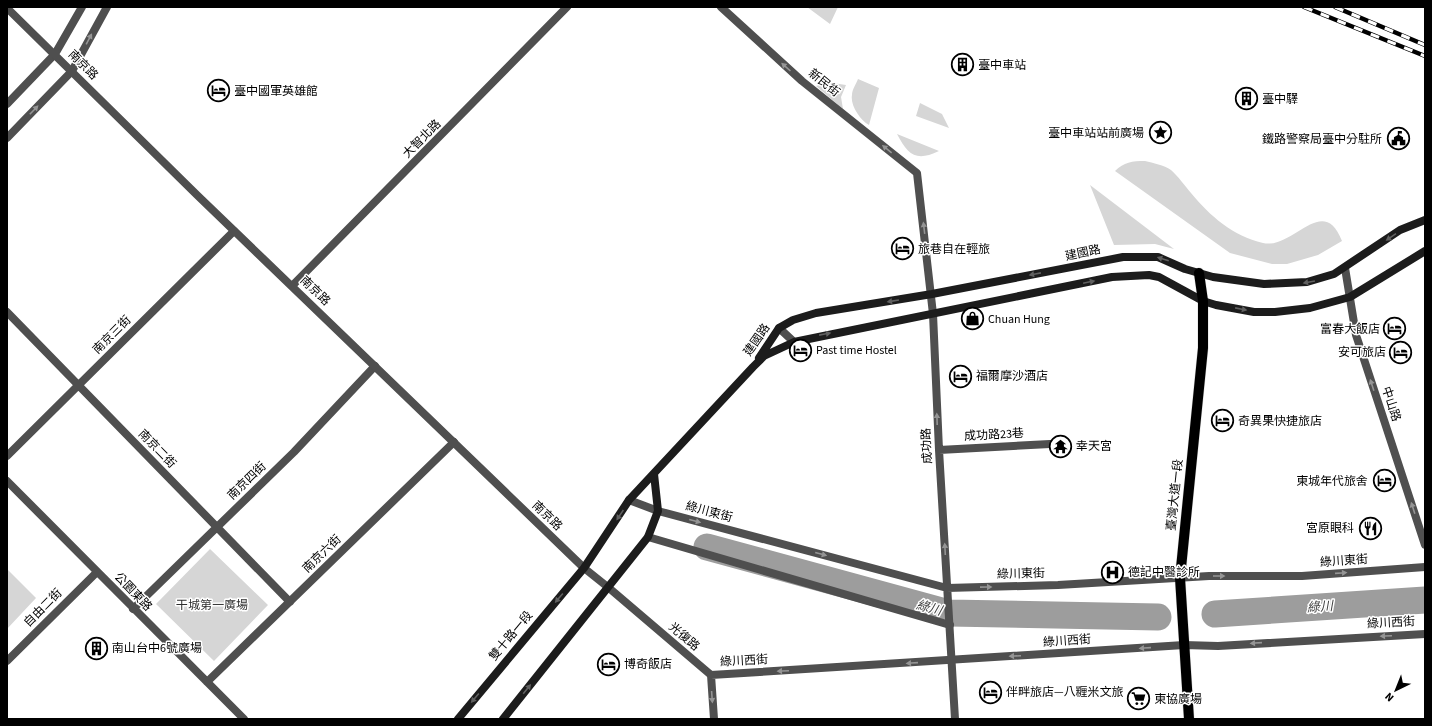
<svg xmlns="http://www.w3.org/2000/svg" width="1432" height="726" font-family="'Source Sans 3','Noto Sans TC',sans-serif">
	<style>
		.green { fill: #d6d6d6 }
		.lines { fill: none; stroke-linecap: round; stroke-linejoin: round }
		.river { stroke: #9d9d9d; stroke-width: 27 }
		.primary-casing { stroke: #dbdbdb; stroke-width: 11 }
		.pedestrian { stroke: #4f4f4f; stroke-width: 8 }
		.minor { stroke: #4f4f4f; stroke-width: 8 }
		.tertiary { stroke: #4f4f4f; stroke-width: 8 }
		.secondary { stroke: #1c1c1c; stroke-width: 8 }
		.primary { stroke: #000; stroke-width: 10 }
		.rail-casing { stroke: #000; stroke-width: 4.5 }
		.rail { stroke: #fff; stroke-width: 3; stroke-dasharray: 9; stroke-linecap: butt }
		.oneway { fill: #959595 }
		.oneway2 { fill: #606060 }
		.labels { text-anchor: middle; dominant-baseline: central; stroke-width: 3; stroke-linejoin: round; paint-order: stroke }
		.street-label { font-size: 12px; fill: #000; stroke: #fff }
		.poi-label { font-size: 12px; fill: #000; stroke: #fff; text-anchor: start }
		.park-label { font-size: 12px; fill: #2d2d2d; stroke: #fff }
		.water-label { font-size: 13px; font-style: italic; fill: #3e3e3e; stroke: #fff }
	</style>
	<rect width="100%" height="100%" fill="#fff"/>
	<path class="green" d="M807 7H838L830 24Z
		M858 79 879 88 869 125C860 120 850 105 852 95 852 90 856 84 858 79Z
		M826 82 846 85 841 97 843 109 816 86Z
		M920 103 942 114 949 128 916 116Z
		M897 134 939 151C916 162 908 155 897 134Z
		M1145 161C1153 163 1164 165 1171 170 1178 176 1185 186 1191 193 1210 216 1233 236 1263 243 1293 250 1323 192 1342 241L1318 255 1287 264H1272L1230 253 1115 171C1124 162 1132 161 1145 161Z
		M1090 185 1174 249 1155 244 1114 245Z
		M210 549 268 605 214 661 156 604Z
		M7 569 36 598 7 629Z"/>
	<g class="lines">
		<path class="river" d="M707 547 949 613 1158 617
			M1215 614 1425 600"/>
		<defs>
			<path id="primary" d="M1189 719 1180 578 1203 348V301L1199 273"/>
		</defs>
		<use href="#primary" class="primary-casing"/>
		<path class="pedestrian" d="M648 537 950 625"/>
		<path class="minor" d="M721 7 802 81 917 173 933 314 939 450 955 719
			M7 104 55 54 82 7
			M7 138 72 71 107 7
			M1345 268 1356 335 1425 545
			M7 312 290 602
			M779 328 794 342
			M939 450 1050 444
			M7 456 234 231
			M7 481 244 719
			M629 500 658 511 947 588 1058 585 1209 576H1302L1425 567
			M609 588 711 675 714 719
			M133 609 294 452 375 366
			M7 661 97 572
			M711 675 1184 645 1218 646 1425 634
			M207 682 454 442"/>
		<path class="tertiary" d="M7 8 197 195 584 568 609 588
			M292 286 567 7"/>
		<path class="secondary" d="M759 358 779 328 793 320 816 313 932 294 1123 257H1158L1185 269 1213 277 1264 284 1307 282 1334 274 1400 230 1425 220
			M458 719 584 568 629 500 753 367 764 356 794 342 1112 277 1149 275 1159 277 1203 301 1216 305 1254 312H1275L1310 308 1350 297 1425 251
			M503 719 648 537 658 511 654 474"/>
		<use href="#primary" class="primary"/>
		<defs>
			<path id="rail" d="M1304 7 1425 56
				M1335 7 1425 45"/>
		</defs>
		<use href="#rail" class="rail-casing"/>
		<use href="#rail" class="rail"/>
	</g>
	<defs><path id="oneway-solid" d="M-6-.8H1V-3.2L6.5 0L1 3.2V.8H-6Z"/></defs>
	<g class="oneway">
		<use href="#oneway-solid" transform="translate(89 39) rotate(-62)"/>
		<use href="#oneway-solid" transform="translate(786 67) rotate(-138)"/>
		<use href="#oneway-solid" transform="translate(34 110) rotate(-46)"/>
		<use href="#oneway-solid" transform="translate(887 149) rotate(-141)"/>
		<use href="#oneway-solid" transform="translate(924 228) rotate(-97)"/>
		<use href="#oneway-solid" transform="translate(1372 385) rotate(-108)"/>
		<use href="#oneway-solid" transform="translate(937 419) rotate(-92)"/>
		<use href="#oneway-solid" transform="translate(1413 508) rotate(-108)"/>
		<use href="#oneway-solid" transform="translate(695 521) rotate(15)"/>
		<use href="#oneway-solid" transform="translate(945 549) rotate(-93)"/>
		<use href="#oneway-solid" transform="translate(821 554) rotate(15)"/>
		<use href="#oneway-solid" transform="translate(1341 573) rotate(-4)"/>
		<use href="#oneway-solid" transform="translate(1219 576)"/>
		<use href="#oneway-solid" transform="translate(986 587) rotate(-1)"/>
		<use href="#oneway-solid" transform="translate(1386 636) rotate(177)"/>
		<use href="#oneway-solid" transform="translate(1256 643) rotate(176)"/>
		<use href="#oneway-solid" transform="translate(1145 648) rotate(176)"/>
		<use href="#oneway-solid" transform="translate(1015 656) rotate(177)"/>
		<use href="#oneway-solid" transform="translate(912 663) rotate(176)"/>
		<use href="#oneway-solid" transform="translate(783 671) rotate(177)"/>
		<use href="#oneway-solid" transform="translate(712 697) rotate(86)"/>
	</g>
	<g class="oneway2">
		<use href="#oneway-solid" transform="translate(1391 237) rotate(146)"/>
		<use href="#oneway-solid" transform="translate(1163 259) rotate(-163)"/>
		<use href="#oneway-solid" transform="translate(1035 274) rotate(169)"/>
		<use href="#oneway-solid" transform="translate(1089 282) rotate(-12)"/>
		<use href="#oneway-solid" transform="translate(1309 282) rotate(170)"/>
		<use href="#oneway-solid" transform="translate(893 301) rotate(171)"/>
		<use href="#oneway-solid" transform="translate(1241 309) rotate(11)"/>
		<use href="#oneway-solid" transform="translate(825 334) rotate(-11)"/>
		<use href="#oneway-solid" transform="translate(620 515) rotate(124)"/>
		<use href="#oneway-solid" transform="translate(559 598) rotate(130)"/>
		<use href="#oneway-solid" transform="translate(527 689) rotate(-51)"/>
		<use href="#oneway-solid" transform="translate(475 698) rotate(130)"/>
	</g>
	<defs>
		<symbol id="building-ring" viewBox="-11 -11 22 22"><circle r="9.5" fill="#fff" stroke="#000" stroke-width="1.5"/><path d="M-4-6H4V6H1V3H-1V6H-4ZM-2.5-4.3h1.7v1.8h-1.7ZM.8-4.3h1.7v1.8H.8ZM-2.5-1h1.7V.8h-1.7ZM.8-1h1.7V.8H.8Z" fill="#000"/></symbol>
		<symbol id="hotel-ring" viewBox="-11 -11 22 22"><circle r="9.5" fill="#fff" stroke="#000" stroke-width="1.5"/><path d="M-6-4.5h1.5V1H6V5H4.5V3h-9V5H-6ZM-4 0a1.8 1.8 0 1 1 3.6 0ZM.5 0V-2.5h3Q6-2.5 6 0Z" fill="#000"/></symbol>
		<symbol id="sight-ring" viewBox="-11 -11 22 22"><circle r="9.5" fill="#fff" stroke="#000" stroke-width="1.5"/><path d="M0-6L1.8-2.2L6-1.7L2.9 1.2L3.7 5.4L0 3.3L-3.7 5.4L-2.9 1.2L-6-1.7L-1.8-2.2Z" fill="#000"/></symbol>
		<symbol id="civic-ring" viewBox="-11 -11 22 22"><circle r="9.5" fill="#fff" stroke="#000" stroke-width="1.5"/><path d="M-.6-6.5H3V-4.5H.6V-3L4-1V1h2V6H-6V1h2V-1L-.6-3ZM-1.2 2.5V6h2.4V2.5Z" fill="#000"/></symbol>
		<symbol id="shop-ring" viewBox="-11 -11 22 22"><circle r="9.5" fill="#fff" stroke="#000" stroke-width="1.5"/><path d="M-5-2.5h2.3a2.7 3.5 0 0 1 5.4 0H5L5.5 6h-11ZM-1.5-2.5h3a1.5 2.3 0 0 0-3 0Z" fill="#000"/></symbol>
		<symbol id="temple-ring" viewBox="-11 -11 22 22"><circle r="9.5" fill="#fff" stroke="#000" stroke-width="1.5"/><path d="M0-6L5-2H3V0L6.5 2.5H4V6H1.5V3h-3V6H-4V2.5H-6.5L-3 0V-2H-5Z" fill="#000"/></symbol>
		<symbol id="restaurant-ring" viewBox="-11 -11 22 22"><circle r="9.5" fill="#fff" stroke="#000" stroke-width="1.5"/><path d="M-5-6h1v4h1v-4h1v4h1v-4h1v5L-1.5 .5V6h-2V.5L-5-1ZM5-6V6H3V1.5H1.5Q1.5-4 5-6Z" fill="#000"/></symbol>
		<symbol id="hospital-ring" viewBox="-11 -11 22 22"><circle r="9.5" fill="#fff" stroke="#000" stroke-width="1.5"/><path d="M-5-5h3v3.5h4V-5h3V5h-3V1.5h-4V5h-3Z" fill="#000"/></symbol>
		<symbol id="supermarket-ring" viewBox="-11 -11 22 22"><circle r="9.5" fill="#fff" stroke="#000" stroke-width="1.5"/><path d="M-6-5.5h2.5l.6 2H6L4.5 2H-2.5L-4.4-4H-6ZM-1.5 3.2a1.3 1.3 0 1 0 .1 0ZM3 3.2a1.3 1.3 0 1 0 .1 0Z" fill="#000"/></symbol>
	</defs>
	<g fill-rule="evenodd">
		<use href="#building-ring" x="950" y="52" width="25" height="25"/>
		<use href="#hotel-ring" x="206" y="78" width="25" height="25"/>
		<use href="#building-ring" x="1234" y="86" width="25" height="25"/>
		<use href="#sight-ring" x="1148" y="120" width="25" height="25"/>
		<use href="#civic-ring" x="1386" y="126" width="25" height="25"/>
		<use href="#hotel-ring" x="890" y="236" width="25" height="25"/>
		<use href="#shop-ring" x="960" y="306" width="25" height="25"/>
		<use href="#hotel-ring" x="1382" y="316" width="25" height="25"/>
		<use href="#hotel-ring" x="788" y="338" width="25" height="25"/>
		<use href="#hotel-ring" x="1388" y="340" width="25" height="25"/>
		<use href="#hotel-ring" x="948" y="364" width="25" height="25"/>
		<use href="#hotel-ring" x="1210" y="408" width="25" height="25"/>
		<use href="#temple-ring" x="1048" y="434" width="25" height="25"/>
		<use href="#hotel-ring" x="1372" y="468" width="25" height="25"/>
		<use href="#restaurant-ring" x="1358" y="516" width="25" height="25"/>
		<use href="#hospital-ring" x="1100" y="560" width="25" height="25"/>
		<use href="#building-ring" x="84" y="636" width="25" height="25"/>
		<use href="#hotel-ring" x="596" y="652" width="25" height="25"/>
		<use href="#hotel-ring" x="978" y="680" width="25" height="25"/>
		<use href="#supermarket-ring" x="1126" y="686" width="25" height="25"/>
	</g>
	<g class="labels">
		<g class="street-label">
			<text transform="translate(83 65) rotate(45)">南京路</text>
			<text transform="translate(824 83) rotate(39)">新民街</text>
			<text transform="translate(422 139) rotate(-45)">大智北路</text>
			<text transform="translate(1083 253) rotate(-12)">建國路</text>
			<text transform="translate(315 291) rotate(44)">南京路</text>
			<text transform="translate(112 335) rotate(-45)">南京三街</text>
			<text transform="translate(757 340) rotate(-55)">建國路</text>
			<text transform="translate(1391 404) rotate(72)">中山路</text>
			<text transform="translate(994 435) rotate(-3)">成功路23巷</text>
			<text transform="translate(927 446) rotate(-93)">成功路</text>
			<text transform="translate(157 449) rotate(46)">南京二街</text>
			<text transform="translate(247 481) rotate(-44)">南京四街</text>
			<text transform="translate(1175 495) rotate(-84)">臺灣大道一段</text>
			<text transform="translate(709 512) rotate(15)">綠川東街</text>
			<text transform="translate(547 516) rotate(44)">南京路</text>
			<text transform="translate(322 554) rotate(-44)">南京六街</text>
			<text transform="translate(1344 561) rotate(-4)">綠川東街</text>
			<text transform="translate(1021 574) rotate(-1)">綠川東街</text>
			<text transform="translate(133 592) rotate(46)">公園東路</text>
			<text transform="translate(43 608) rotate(-45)">自由二街</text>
			<text transform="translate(1391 623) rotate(-3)">綠川西街</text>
			<text transform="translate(511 636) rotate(-50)">雙十路一段</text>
			<text transform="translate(684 637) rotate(40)">光復路</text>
			<text transform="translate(1067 641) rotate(-4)">綠川西街</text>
			<text transform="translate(744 661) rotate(-3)">綠川西街</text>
		</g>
		<g class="poi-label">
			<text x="978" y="65">臺中車站</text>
			<text x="234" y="91">臺中國軍英雄館</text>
			<text x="1262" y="99">臺中驛</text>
			<text x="1144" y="133" text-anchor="end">臺中車站站前廣場</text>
			<text x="1382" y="139" text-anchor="end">鐵路警察局臺中分駐所</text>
			<text x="918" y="249">旅巷自在輕旅</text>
			<text x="988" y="319">Chuan Hung</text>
			<text x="1380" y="329" text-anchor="end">富春大飯店</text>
			<text x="816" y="350">Past time Hostel</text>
			<text x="1386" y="352" text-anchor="end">安可旅店</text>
			<text x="976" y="376">福爾摩沙酒店</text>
			<text x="1238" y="421">奇異果快捷旅店</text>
			<text x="1076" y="446">幸天宮</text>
			<text x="1368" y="481" text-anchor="end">東城年代旅舍</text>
			<text x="1354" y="528" text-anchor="end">宮原眼科</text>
			<text x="1128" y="572">德記中醫診所</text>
			<text x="112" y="648">南山台中6號廣場</text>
			<text x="624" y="664">博奇飯店</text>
			<text x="1006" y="692">伴畔旅店―八糎米文旅</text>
			<text x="1154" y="699">東協廣場</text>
		</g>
		<g class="park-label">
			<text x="212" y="605">干城第一廣場</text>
		</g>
		<g class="water-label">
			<text transform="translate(1320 607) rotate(-4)">綠川</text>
			<text transform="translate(929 608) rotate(15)">綠川</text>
		</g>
	</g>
	<rect width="1432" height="726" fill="none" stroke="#000000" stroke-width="16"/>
	<g transform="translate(1396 690) rotate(223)" stroke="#ffffff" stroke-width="3" paint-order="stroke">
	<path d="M0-3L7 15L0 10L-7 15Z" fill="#000000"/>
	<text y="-6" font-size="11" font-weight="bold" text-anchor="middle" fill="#000000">N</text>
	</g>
</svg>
